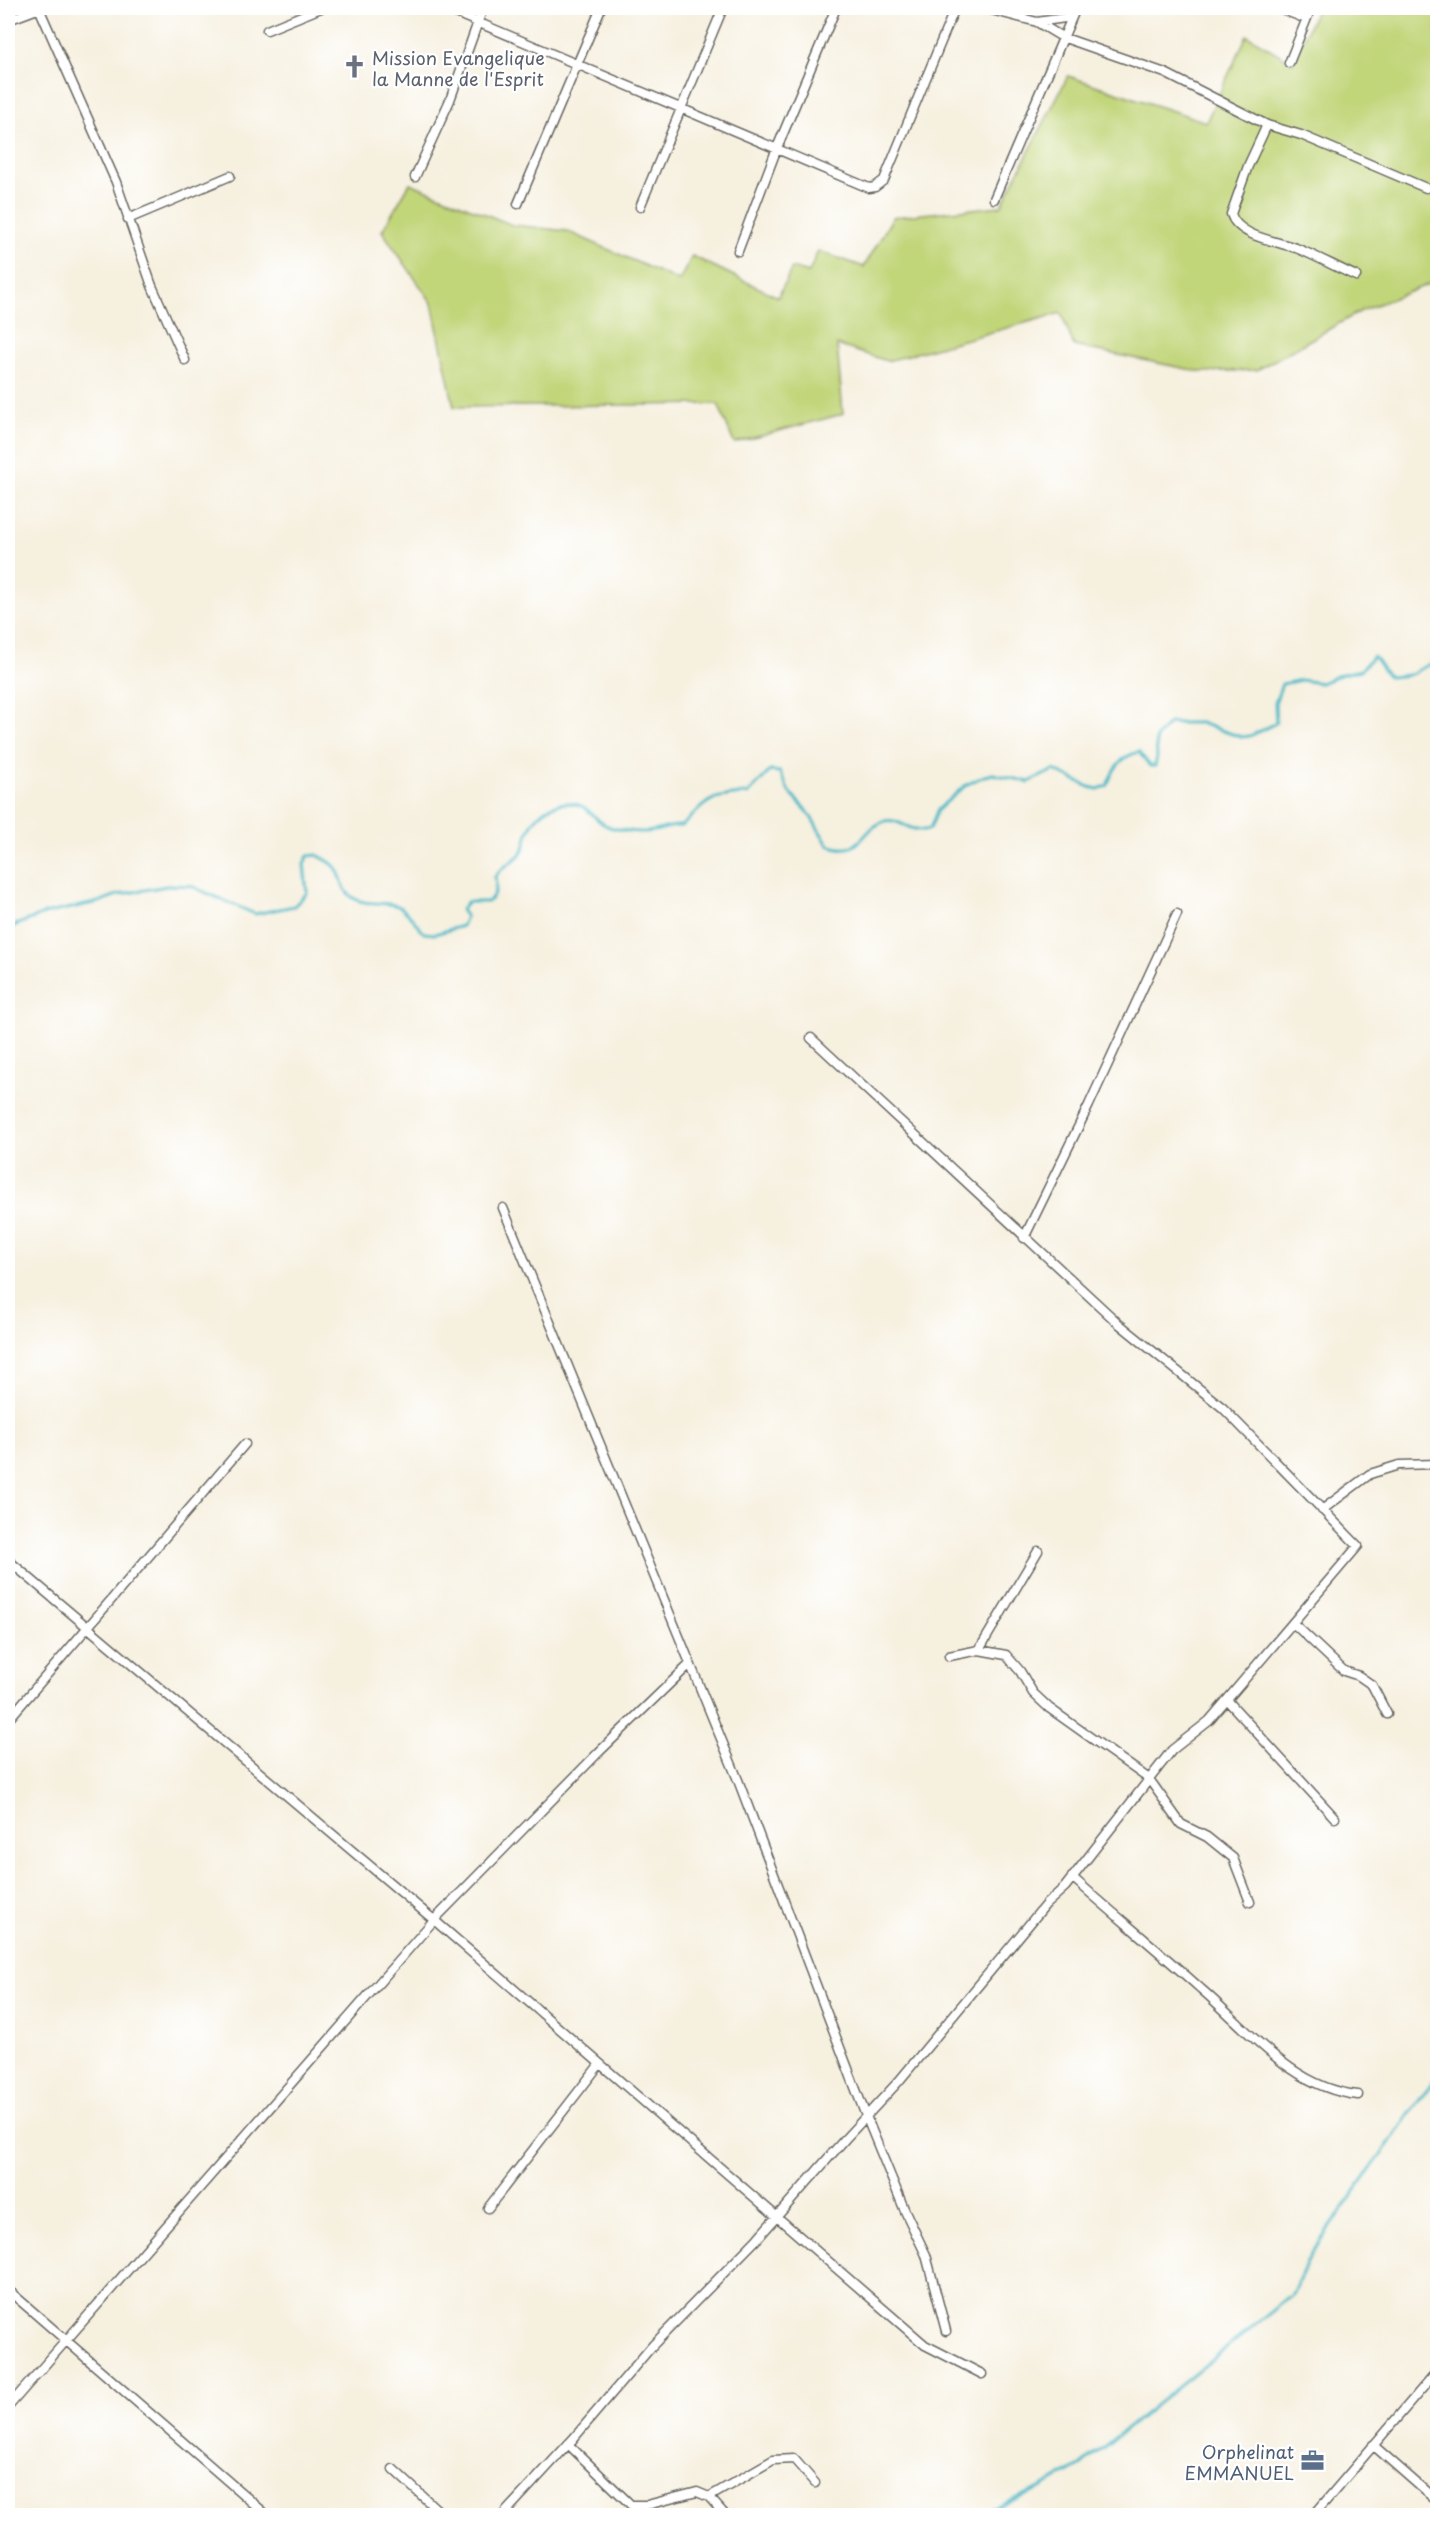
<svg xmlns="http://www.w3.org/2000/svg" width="1445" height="2523" font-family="'Playpen Sans',sans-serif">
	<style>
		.green { fill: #c1d579; stroke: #6e784a; stroke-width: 1.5 }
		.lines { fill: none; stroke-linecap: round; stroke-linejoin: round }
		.stream { stroke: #4cb9c7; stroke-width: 3 }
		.minor-casing { stroke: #686660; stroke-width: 11 }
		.minor { stroke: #fff; stroke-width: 8 }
		.labels { text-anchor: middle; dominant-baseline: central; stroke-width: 4.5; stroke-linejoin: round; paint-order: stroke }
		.worship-label { font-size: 18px; fill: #5b616d; stroke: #fff; text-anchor: start }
		.service-label { font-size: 18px; fill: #4e5e75; stroke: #fff; text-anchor: end }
	</style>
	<rect width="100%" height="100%" fill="#fff"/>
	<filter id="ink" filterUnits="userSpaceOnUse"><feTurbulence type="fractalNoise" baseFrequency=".0167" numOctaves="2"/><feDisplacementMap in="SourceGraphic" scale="12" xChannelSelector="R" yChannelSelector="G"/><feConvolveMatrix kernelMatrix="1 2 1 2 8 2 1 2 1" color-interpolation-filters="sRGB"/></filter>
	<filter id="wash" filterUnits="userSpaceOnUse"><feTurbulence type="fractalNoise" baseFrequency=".008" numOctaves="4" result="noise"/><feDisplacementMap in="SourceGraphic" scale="24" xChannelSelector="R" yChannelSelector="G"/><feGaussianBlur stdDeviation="1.35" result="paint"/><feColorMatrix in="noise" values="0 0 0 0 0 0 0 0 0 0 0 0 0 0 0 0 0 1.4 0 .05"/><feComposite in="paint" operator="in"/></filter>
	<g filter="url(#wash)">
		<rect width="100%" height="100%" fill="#f6f0df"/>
		<path class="green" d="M1317 8H1437V281L1361 311 1257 370 1202 372 1074 346 1061 313 887 361 837 345 843 414 734 443 718 404 454 407 432 303 382 231 410 183 512 225 567 231 679 281 692 256 778 297 792 268 809 273 818 251 864 267 893 217 1001 206 1068 76 1206 122 1247 35 1293 63Z"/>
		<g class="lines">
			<path class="stream" d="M8 928 44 914 99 902 117 895 172 885 191 886 255 914 294 906 307 893 304 864 308 856 317 855C324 859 332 862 336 868 343 878 341 889 352 897 363 906 384 901 398 906 407 910 417 925 424 933L435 934 462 926 466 917 461 910 467 902H488C496 894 497 888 495 877 502 865 514 863 522 852 526 846 526 837 529 830 538 810 561 796 583 807 594 813 599 825 613 828 625 831 642 833 654 831 664 829 671 825 682 826 710 799 708 796 748 794L770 771 780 772 789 792 808 812 828 845C863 858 860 829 885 821 898 817 910 834 930 829L937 811 944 804 966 785 984 776 993 774 1029 782 1054 770 1089 787 1098 789 1107 786C1113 769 1121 756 1139 752L1150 766H1155L1157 757 1156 738 1169 723H1200L1241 737 1250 736 1276 723 1275 703 1282 684 1301 680 1321 683 1342 674 1361 670 1373 656C1380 663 1382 671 1390 677L1409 675 1438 660
				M975 2516 1041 2488 1080 2466 1291 2296 1312 2252 1438 2074"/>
		</g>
	</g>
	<g filter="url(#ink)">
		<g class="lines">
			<defs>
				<path id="minor" d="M39 8 116 182 152 286 185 360
					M444 8 869 188 875 187 884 180 955 8
					M984 8 1037 22 1072 17
					M1279 8 1306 19
					M8 20 40 8
					M1037 22 1062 37 1165 73 1267 125 1301 135 1426 188
					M267 30 321 8
					M1289 63 1311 8
					M1267 125 1248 166 1231 214C1238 237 1277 241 1296 248 1316 256 1336 267 1356 276
					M415 177 450 100 483 8
					M994 199 1076 8
					M518 204 601 8
					M640 207 723 8
					M128 219 230 176
					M738 251 777 148 836 8
					M503 1208 738 1780 866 2116 905 2211 926 2255 946 2331
					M1024 1238 1089 1105 1177 914
					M1322 1510 1370 1474 1399 1465 1438 1464
					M8 1560 434 1920 925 2345 982 2374
					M1293 1623 1344 1671 1359 1676 1372 1685 1387 1714
					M979 1650 1038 1551
					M949 1656 979 1650 1006 1655 1020 1671 1033 1693 1049 1708 1149 1779 1181 1824 1207 1837 1233 1858 1250 1902
					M1227 1700 1335 1818
					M8 1720 245 1444
					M1072 1877C1115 1915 1159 1951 1201 1989 1248 2029 1293 2089 1358 2095
					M488 2208 599 2065
					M8 2290 268 2516
					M8 2407 434 1920 598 1753 690 1664
					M568 2444 631 2505H647L697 2492 709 2497 726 2516
					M1373 2445 1438 2502
					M393 2469 444 2516
					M709 2497 773 2460 794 2459 815 2483
					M502 2516 573 2439 653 2345 757 2239 845 2139 899 2081 1046 1904 1065 1887 1172 1750 1209 1721 1358 1546 1223 1408 1118 1323 811 1038
					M1313 2516 1438 2370"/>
			</defs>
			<use href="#minor" class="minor-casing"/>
			<use href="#minor" class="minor"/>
		</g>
	</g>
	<defs>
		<symbol id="church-bare" viewBox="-9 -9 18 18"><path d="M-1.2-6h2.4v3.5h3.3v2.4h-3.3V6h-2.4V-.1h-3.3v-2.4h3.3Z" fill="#6b7280" stroke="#fff" stroke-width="2.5" paint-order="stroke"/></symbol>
		<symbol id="office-bare" viewBox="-9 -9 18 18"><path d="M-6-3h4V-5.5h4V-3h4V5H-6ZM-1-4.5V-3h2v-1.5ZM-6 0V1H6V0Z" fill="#5c6f8a" stroke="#fff" stroke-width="2.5" paint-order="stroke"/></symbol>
	</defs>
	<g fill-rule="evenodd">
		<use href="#church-bare" x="338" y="50" width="33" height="33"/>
		<use href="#office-bare" x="1296" y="2444" width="33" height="33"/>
	</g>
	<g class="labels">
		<g class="worship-label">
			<text x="372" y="57">Mission Evangelique<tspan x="372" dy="21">la Manne de l'Esprit</tspan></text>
		</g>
		<g class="service-label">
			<text x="1294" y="2451">Orphelinat<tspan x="1294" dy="21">EMMANUEL</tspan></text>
		</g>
	</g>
	<rect width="1445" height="2523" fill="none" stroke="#fff" stroke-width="30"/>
</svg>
